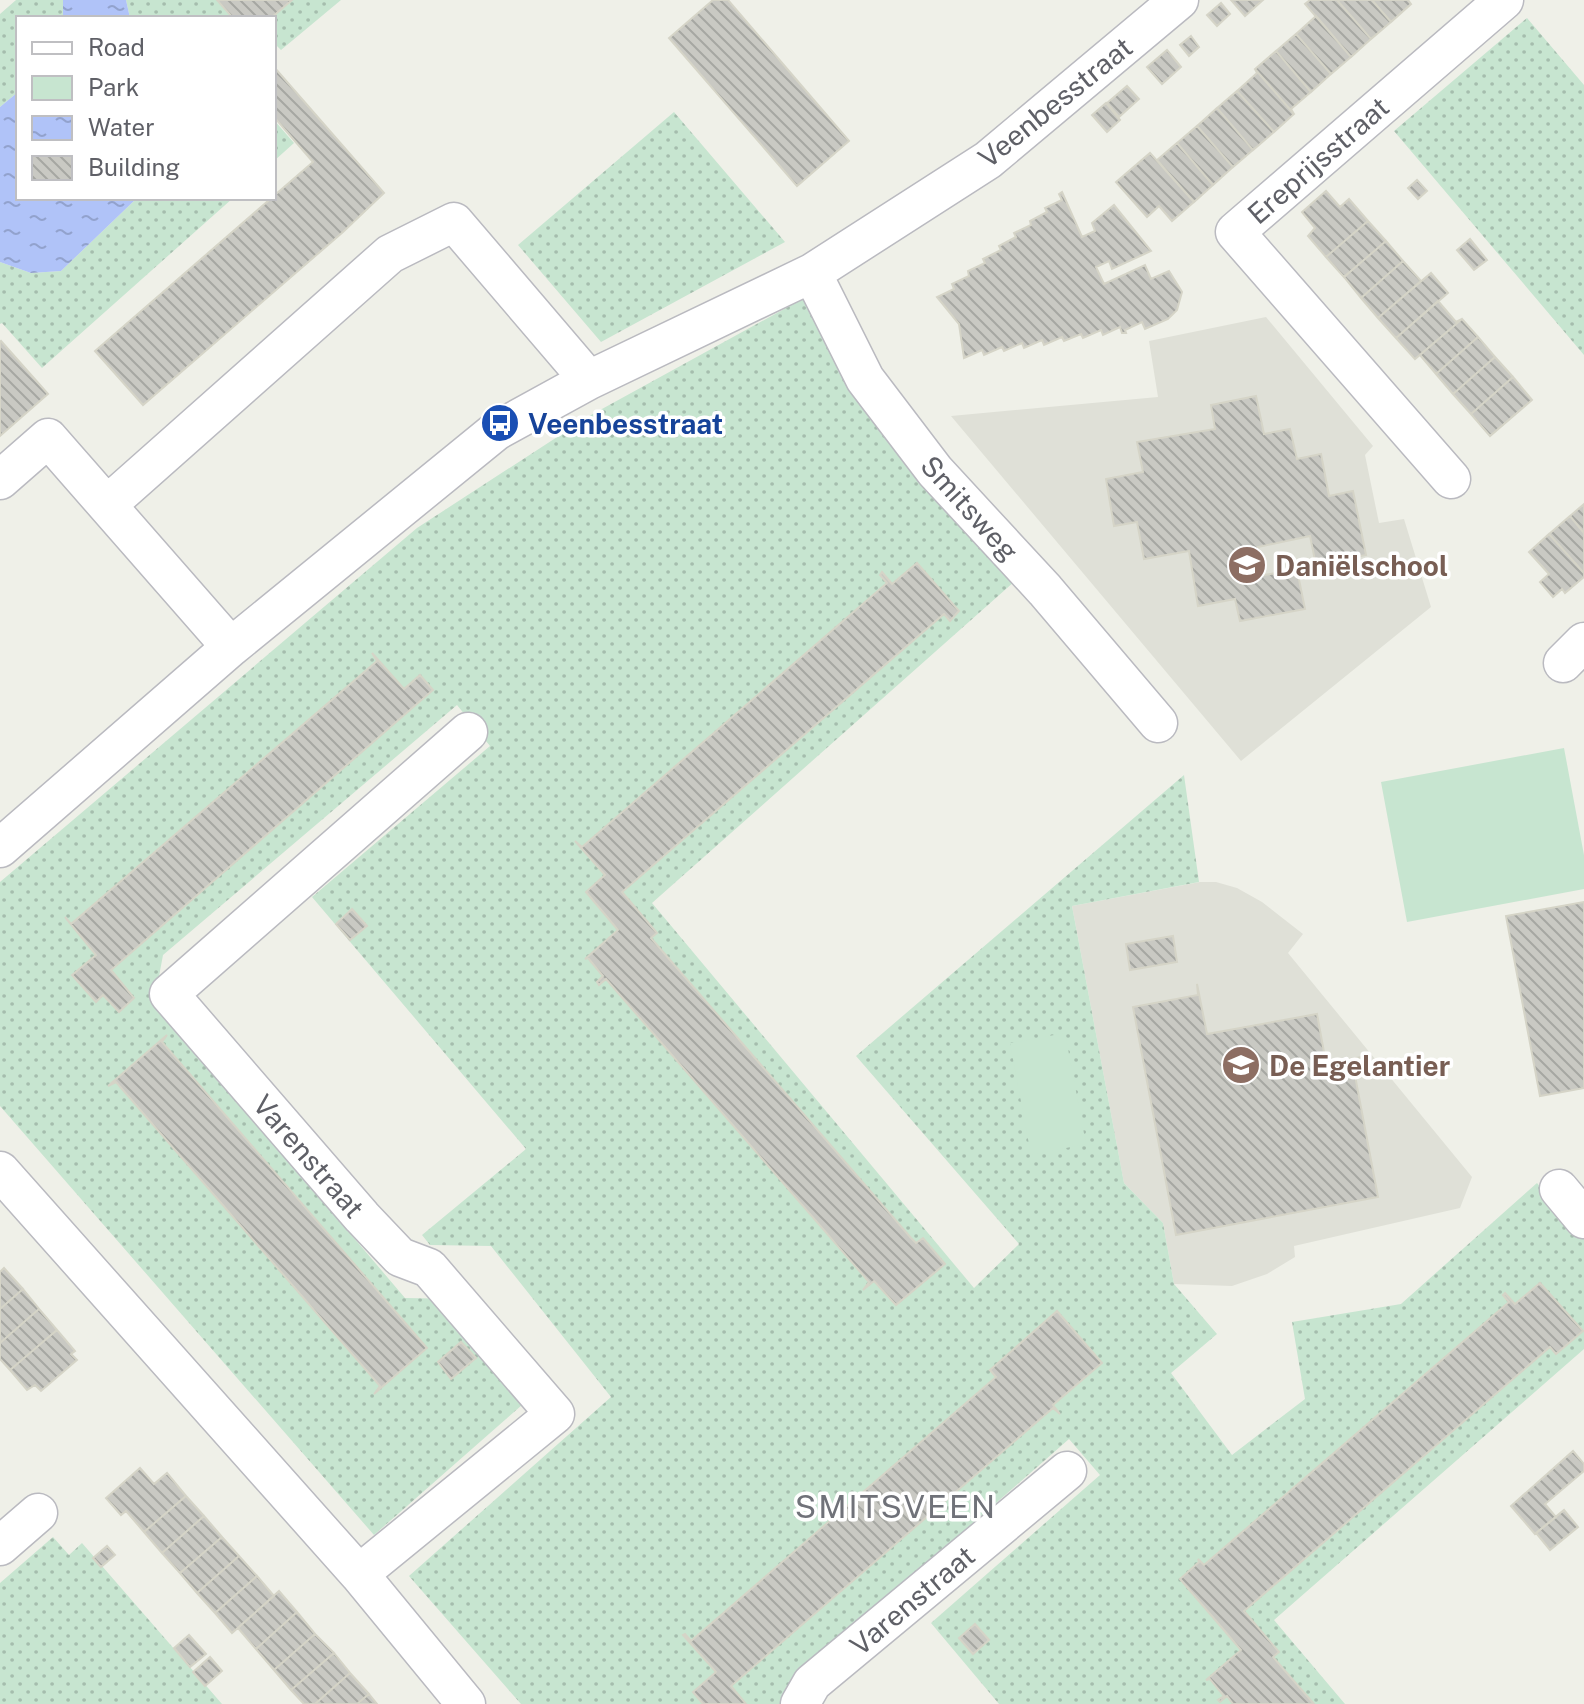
<svg xmlns="http://www.w3.org/2000/svg" width="1584" height="1704" font-family="'Public Sans',sans-serif">
	<style>
		.education { fill: #dfe0d7 }
		.grass { fill: url(#grass-dots) }
		.green { fill: #c7e5d0 }
		.water { fill: url(#water-ripples) }
		.building { fill: url(#building-back-hatch); stroke: #d5d4c7; stroke-width: 2 }
		.lines { fill: none; stroke-linecap: round; stroke-linejoin: round }
		.minor-casing { stroke: #babac0; stroke-width: 41 }
		.minor { stroke: #fff; stroke-width: 38 }
		.labels { text-anchor: middle; dominant-baseline: central; stroke-width: 7; stroke-linejoin: round; paint-order: stroke }
		.street-label { font-size: 28px; fill: #5f6067; stroke: #fff }
		.transit-label { font-size: 28px; font-weight: bold; fill: #164399; stroke: #fff; text-anchor: start }
		.education-label { font-size: 28px; font-weight: bold; fill: #785e54; stroke: #fff; text-anchor: start }
		.quarter-label { font-size: 32px; letter-spacing: 2px; fill: #707279; stroke: #fff }
	</style>
	<defs>
		<pattern id="grass-dots" width="8" height="8" patternUnits="userSpaceOnUse" patternTransform="scale(2)"><rect width="8" height="8" fill="#c7e5d0"/><path d="M2 2h.1M6 6h.1" fill="none" stroke="#a5bdad" stroke-width="1.8" stroke-linecap="round"/></pattern>
		<pattern id="water-ripples" width="26" height="14" patternUnits="userSpaceOnUse" patternTransform="scale(2)"><rect width="26" height="14" fill="#b0c3f8"/><path d="M2 4q2-2 4 0t4 0M15 11q2-2 4 0t4 0" fill="none" stroke="#92a2cd"/></pattern>
		<pattern id="building-back-hatch" width="6" height="6" patternUnits="userSpaceOnUse" patternTransform="scale(2)"><rect width="6" height="6" fill="#c9c9c3"/><path d="M-1 5l2 2M0 0l6 6M5-1l2 2" fill="none" stroke="#a6a7a2"/></pattern>
	</defs>
	<rect width="100%" height="100%" fill="#eff0e8"/>
	<path class="education" d="M1266 317 1373 446 1365 455 1379 523 1404 519 1431 607 1241 761 951 416 1158 397 1149 341Z
		M1200 882H1216L1237 888 1262 902 1303 934 1288 953 1472 1177 1460 1208 1294 1246 1295 1257 1267 1274 1232 1286 1174 1284 1163 1223 1124 1183 1072 906Z"/>
	<path class="grass" d="M16 0H63V18H18V92L0 107V14Z
		M126 0H341L281 50 274 43V18H130Z
		M1527 18 1584 85V355L1394 131Z
		M674 112 785 242 601 342 518 245Z
		M274 120 294 143 274 161Z
		M137 198H233L42 368 2 323 0 324V262L31 273 61 271Z
		M806 297 1015 581 652 903 974 1288 1019 1244 856 1056 1184 775 1199 882 1072 906 1124 1183 1163 1223 1174 1284 1217 1334 1171 1373 1232 1455 1305 1399 1292 1322 1401 1304 1537 1183 1584 1237V1349L1274 1620 1345 1704H999L931 1623 1100 1475 1069 1439 794 1680 788 1704H521L409 1576 611 1397 491 1246 430 1245 422 1235 526 1149 312 897 490 746 457 705 163 955 157 987 166 1017 405 1298 465 1299 538 1391 374 1535 0 1106V882L417 528 591 415Z
		M53 1537 69 1555 82 1543 222 1704H0V1583Z"/>
	<path class="green" d="M1564 748 1584 855V889L1407 922 1381 782Z
		M1065 1033 1086 1144 1031 1155 1010 1043Z"/>
	<path class="water" d="M63 0H126L130 18H63Z
		M18 92V198H137L61 271 31 273 0 262V107Z"/>
	<path class="building" d="M217 0H292L271 18H233Z
		M713 0H728L849 141 797 186 669 38Z
		M1231 0H1263L1245 16Z
		M1310 0H1337L1371 39 1351 57 1305 4Z
		M1337 0H1372L1391 22 1371 39Z
		M1372 0H1408L1411 4 1391 22Z
		M1221 3 1230 14 1217 26 1207 15Z
		M1316 16 1351 57 1331 74 1296 34Z
		M1296 34 1331 74 1311 92 1276 51Z
		M1191 36 1199 47 1189 56 1180 45Z
		M1167 50 1181 67 1162 84 1147 67Z
		M1276 51 1311 92 1291 109 1294 114 1255 69Z
		M274 67 384 193 343 232 143 405 95 351 313 162 274 117Z
		M1255 69 1294 114 1274 132 1237 91 1257 73Z
		M1127 86 1139 99 1119 117 1107 103Z
		M1237 91 1274 132 1253 150 1217 108Z
		M1106 103 1120 120 1107 132 1092 115Z
		M1217 108 1253 150 1233 167 1197 126Z
		M1197 126 1233 167 1213 185 1177 143Z
		M1177 143 1213 185 1194 202 1157 160Z
		M1150 153 1194 202 1172 221 1159 206 1147 217 1116 182Z
		M1417 180 1427 191 1418 199 1408 188Z
		M1326 191 1340 207 1349 199 1368 221 1326 257 1308 236 1315 228 1302 212Z
		M1062 192 1082 237 1095 231 1092 223 1114 205 1151 251 1112 269 1109 261 1096 267 1104 284 1145 265 1151 279 1169 271 1182 292 1177 310 1168 319 1145 329 1142 322 1125 330 1126 333H1122L1120 327 1103 335 1101 330 1083 338 1081 334 1064 341 1062 337 1044 345 1042 340 1024 348 1022 343 1004 351 1002 347 984 355 982 350 964 358 959 324 937 297 954 289 952 284 969 276 968 271 985 263 983 259 1001 250 999 246 1016 237 1014 233 1031 225 1030 221 1047 212 1045 208 1062 200 1059 194Z
		M1368 221 1386 241 1344 277 1326 257Z
		M1470 239 1487 260 1474 270 1457 250Z
		M1386 241 1403 261 1361 298 1344 277Z
		M1403 261 1421 281 1378 318 1361 298Z
		M1431 273 1448 293 1396 338 1378 318Z
		M1438 301 1456 322 1462 319 1415 359 1396 338Z
		M1462 319 1478 337 1436 374 1420 355Z
		M1478 337 1495 357 1453 394 1436 374Z
		M1 341 48 394 0 436V342Z
		M1495 357 1513 377 1471 414 1453 394Z
		M1513 377 1532 400 1490 436 1471 414Z
		M1256 396 1264 434 1290 429 1297 459 1321 454 1329 496 1353 491 1366 555 1316 565 1310 536 1258 547 1264 575 1297 570 1305 609 1240 621 1235 599 1198 606 1189 551 1144 559 1137 522 1114 526 1106 479 1143 472 1137 442 1215 429 1211 405Z
		M1584 504V533L1570 516Z
		M1570 516 1584 533V573L1549 534Z
		M1549 534 1584 573V577L1565 593 1562 589 1553 597 1540 582 1549 574 1529 552Z
		M917 563 959 611 950 621 944 614 622 892 657 933 651 938 911 1238 916 1243 923 1238 945 1264 896 1305 874 1281 863 1290 869 1282 606 979 599 985 597 982 603 976 588 958 585 959 618 930 586 892 605 875 575 841 582 847 887 583 880 575 882 572 892 584Z
		M372 653 404 689 420 675 433 690 111 970 134 998 119 1012 103 995 96 1002 72 975 96 955 65 917 71 924 377 661Z
		M1584 902V1088L1540 1096 1506 916Z
		M352 909 367 926 350 940 336 924Z
		M1173 936 1177 962 1130 970 1126 944Z
		M1197 984 1207 1034 1317 1014 1326 1063 1362 1057 1352 1060 1378 1197 1176 1235 1133 1007 1198 995Z
		M167 1035 162 1042 427 1348 374 1394 380 1386 116 1082 108 1086Z
		M4 1268 23 1289 0 1309V1272Z
		M1540 1283 1583 1331 1556 1354 1550 1347 1244 1611 1279 1652 1273 1657 1314 1704H1233L1227 1696 1220 1702 1218 1700 1224 1696 1210 1679 1206 1680 1241 1650 1180 1579 1199 1562 1198 1559 1204 1565 1509 1302 1503 1295 1505 1293 1515 1304Z
		M23 1289 39 1309 0 1343V1309Z
		M39 1309 57 1330 10 1370 0 1359V1343Z
		M1057 1311 1102 1363 1053 1405 1060 1414 1053 1408 731 1686 746 1704H703L693 1692 716 1672 683 1635 685 1634 691 1641 996 1377 990 1370Z
		M57 1330 75 1351 71 1354 77 1360 41 1391 35 1385 27 1390 10 1370Z
		M461 1342 476 1358 451 1379 438 1362Z
		M1573 1451 1584 1464V1471L1545 1504 1556 1517 1535 1534 1511 1506Z
		M140 1468 154 1484 167 1473 186 1496 144 1532 126 1511 121 1515 106 1498Z
		M186 1496 204 1516 162 1553 144 1532Z
		M1564 1510 1578 1527 1550 1550 1536 1533Z
		M204 1516 222 1537 180 1573 162 1553Z
		M222 1537 239 1556 197 1593 180 1573Z
		M107 1546 115 1555 101 1567 93 1558Z
		M239 1556 257 1576 215 1613 197 1593Z
		M257 1576 274 1596 232 1633 215 1613Z
		M279 1591 297 1612 256 1649 238 1628Z
		M297 1612 315 1634 274 1670 256 1649Z
		M975 1624 989 1640 973 1654 959 1638Z
		M315 1634 334 1653 291 1690 274 1670Z
		M189 1635 206 1654 190 1667 174 1648Z
		M334 1653 350 1673 315 1704H304L291 1690Z
		M210 1657 222 1671 205 1686 193 1672Z
		M350 1673 369 1694 357 1704H315Z
		M369 1694 377 1704H357Z"/>
	<g class="lines">
		<defs>
			<path id="minor" d="M812 273 865 379 935 471 1045 590 1158 723
				M1451 479 1235 232 1504 0
				M0 480 48 438 231 647
				M107 505 390 254 454 222 589 380
				M1563 663 1584 642
				M0 848 231 647 496 431 589 380 812 273 988 160 1179 0
				M0 1171 359 1574 466 1704
				M1559 1189 1584 1219
				M0 1546 38 1513
				M359 1574 555 1414 429 1268 400 1257 362 1217 169 994 468 732
				M800 1704 812 1683 1067 1471"/>
		</defs>
		<use href="#minor" class="minor-casing"/>
		<use href="#minor" class="minor"/>
	</g>
	<defs>
		<symbol id="bus-disc" viewBox="-11 -11 22 22"><circle r="9.5" fill="#1a4fb4" stroke="#fff"/><path d="M-5-6H5V4H4V6H2V4H-2V6H-4V4H-5ZM-3.5-4V0h7V-4ZM-3.5 1.2v1.5H-2V1.2ZM2 1.2v1.5H3.5V1.2Z" fill="#fff"/></symbol>
		<symbol id="school-disc" viewBox="-11 -11 22 22"><circle r="9.5" fill="#8d6e63" stroke="#fff"/><path d="M0-5L7-2L0 1L-7-2ZM-4 1L0 2.5L4 1V4Q0 6-4 4Z" fill="#fff"/></symbol>
	</defs>
	<g fill-rule="evenodd">
		<use href="#bus-disc" x="478" y="401" width="44" height="44"/>
		<use href="#school-disc" x="1225" y="543" width="44" height="44"/>
		<use href="#school-disc" x="1219" y="1043" width="44" height="44"/>
	</g>
	<g class="labels">
		<g class="street-label">
			<text transform="translate(1055 102) rotate(-39)">Veenbesstraat</text>
			<text transform="translate(1318 160) rotate(-41)">Ereprijsstraat</text>
			<text transform="translate(970 508) rotate(48)">Smitsweg</text>
			<text transform="translate(309 1156) rotate(49)">Varenstraat</text>
			<text transform="translate(912 1600) rotate(-40)">Varenstraat</text>
		</g>
		<g class="transit-label">
			<text x="528" y="423">Veenbesstraat</text>
		</g>
		<g class="education-label">
			<text x="1275" y="565">Daniëlschool</text>
			<text x="1269" y="1065">De Egelantier</text>
		</g>
		<g class="quarter-label">
			<text x="896" y="1506">SMITSVEEN</text>
		</g>
	</g>
	<rect x="16" y="16" width="260" height="184" fill="#ffffff" stroke="#bfbfc2" stroke-width="2"/>
	<rect x="32" y="42" width="40" height="12" fill="#ffffff" stroke="#bfbfc2" stroke-width="2"/>
	<text x="88" y="56" font-size="24" fill="#5f6067">Road</text>
	<rect x="32" y="76" width="40" height="24" fill="#c7e5d0" stroke="#bfbfc2" stroke-width="2"/>
	<text x="88" y="96" font-size="24" fill="#5f6067">Park</text>
	<rect x="32" y="116" width="40" height="24" fill="url(#water-ripples)" stroke="#bfbfc2" stroke-width="2"/>
	<text x="88" y="136" font-size="24" fill="#5f6067">Water</text>
	<rect x="32" y="156" width="40" height="24" fill="url(#building-back-hatch)" stroke="#bfbfc2" stroke-width="2"/>
	<text x="88" y="176" font-size="24" fill="#5f6067">Building</text>
</svg>
